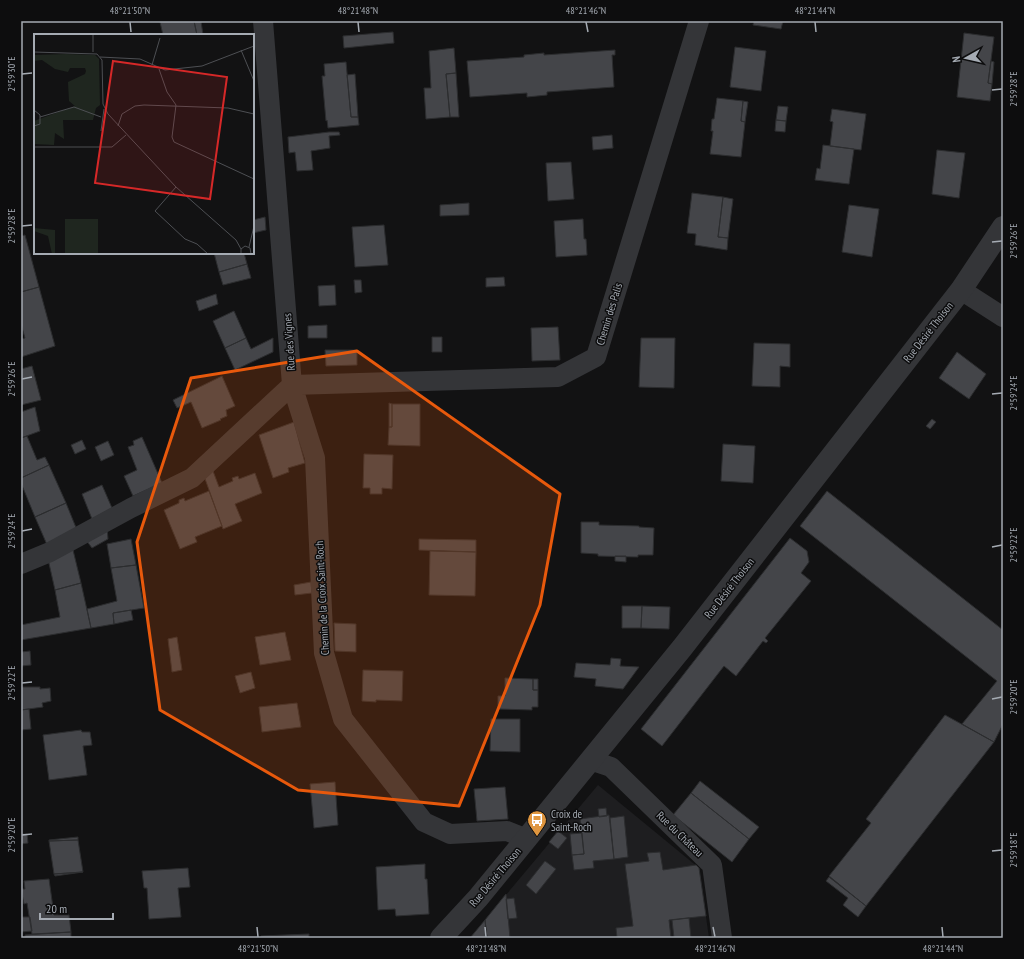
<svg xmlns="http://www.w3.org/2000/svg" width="1024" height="959" font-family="'PT Sans Narrow',sans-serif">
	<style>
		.built { fill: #1e1e20 }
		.building { fill: #444549; stroke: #2c2d2f }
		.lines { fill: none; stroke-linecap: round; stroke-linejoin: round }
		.minor { stroke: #343538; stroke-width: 20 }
		.tertiary { stroke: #343538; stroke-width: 22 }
		.marked { fill: #e8590c; fill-opacity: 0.2; stroke: #e8590c; stroke-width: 3; stroke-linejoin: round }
		.ticks { fill: none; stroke: #a5abb3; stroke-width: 1.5 }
		.labels { text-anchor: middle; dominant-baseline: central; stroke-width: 3; stroke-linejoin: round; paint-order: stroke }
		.street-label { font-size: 11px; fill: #a5abb3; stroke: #0d0d0e }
		.poi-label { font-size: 11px; fill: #a5abb3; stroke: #0d0d0e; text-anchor: start }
		.inset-road { fill: none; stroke: #4d4f53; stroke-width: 1 }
		.view { fill: #d62828; fill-opacity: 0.15; stroke: #d62828; stroke-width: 2 }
		.inset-edge { fill: none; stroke: #a5abb3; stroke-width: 2 }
		.neatline { fill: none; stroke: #a5abb3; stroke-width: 1.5 }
		.ticks-label { font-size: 10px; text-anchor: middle; fill: #a5abb3 }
	</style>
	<rect width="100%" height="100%" fill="#121213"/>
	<path class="built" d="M598 785 699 868 709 938H470Z"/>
	<path class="building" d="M166 21H194L197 35H163L160 22Z
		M194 21H201L203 35H197Z
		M754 21H783L781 29 753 25Z
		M393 32 394 43 344 48 343 36Z
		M964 33 994 37 988 83 992 84 990 101 957 97Z
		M735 47 766 51 761 91 730 87Z
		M454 48 456 73 446 74 450 117 426 119 424 88H431L429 51Z
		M615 50V55H612L614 87 547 92V95L527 97V93L470 97 467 61 524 57V55L544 53V55Z
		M991 61 994 62 992 84 988 83Z
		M346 62 351 117H358L359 125 328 128 327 120 326 121 322 76H325L324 64Z
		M456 73 459 117H450L446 74Z
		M355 74 358 117H351L347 75Z
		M717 98 743 101 741 121 745 122 741 157 710 154 713 131H711L712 119H714Z
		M743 101 748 102 745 122 741 121Z
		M778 106 788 107 786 121 776 120Z
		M832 109 866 114 861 150 830 146 833 122 830 121Z
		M776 120 786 121 785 132 775 131Z
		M329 132H339L340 135 329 136 330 148 311 151 313 170 297 171 295 152 289 153 288 137Z
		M612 135 613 148 593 150 592 137Z
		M823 145 854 149 849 184 815 180 817 168 820 169Z
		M937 150 965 153 959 198 932 194Z
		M571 162 574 199 548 201 546 163Z
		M692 193 723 197 718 237 728 238 727 250 695 245 696 234 687 233Z
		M723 197 733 199 728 238 718 237Z
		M469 203V215L440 216V205Z
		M849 205 879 209 872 257 842 252Z
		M265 217 266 230 253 233V220Z
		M583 219 584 239H586L587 255 556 257 554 221Z
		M384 225 388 265 355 267 352 227Z
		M25 235 39 287 21 292V236Z
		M214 253H244L247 264 219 272Z
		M247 264 251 278 223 285 219 272Z
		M504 277 505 286 486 287V278Z
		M354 280H361L362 292 355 293Z
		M335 285 336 305 319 306 318 286Z
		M39 287 55 346 21 357V339L25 338 21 324V292Z
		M216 294 218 304 199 311 196 301Z
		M234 311 246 338 225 348 213 321Z
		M327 325V338H308V326Z
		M558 327 560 360 532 361 531 328Z
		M432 337H442V352H432Z
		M246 338 251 349 273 338V352L235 370 225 348Z
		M641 338H675L674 388 639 387Z
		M754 343 790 344V367L780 366V387L752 386Z
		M325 350H357V365L326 366Z
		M957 352 986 374 969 399 939 378Z
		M32 366 41 400 21 405V369Z
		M222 376 235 406 226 410 227 416 220 419 221 420 202 428 191 402 177 408 173 400Z
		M389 403 392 404V427H389Z
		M392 404H420V446L388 445 389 427H392Z
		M35 407 40 431 21 438V412Z
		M932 419 936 422 930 429 926 426Z
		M294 422 305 463 288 468 289 472 273 478 259 435Z
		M27 436 37 460 45 457 49 465 21 478V438Z
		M142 437 162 483 133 496 124 476 137 470 128 447 134 445 133 441Z
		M82 440 86 449 75 454 71 445Z
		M108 441 114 455 101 461 95 447Z
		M723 444 755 446 753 483 721 481Z
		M364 454 393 455 392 489 382 488V494H370V488H363Z
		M49 465 66 503 35 517 21 483V478Z
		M213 471 219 487 233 481 232 478 238 476 239 479 255 473 262 493 235 504 242 521 223 529 204 476Z
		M102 485 112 508 92 519 82 494Z
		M209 491 222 526 195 537 197 542 180 549 164 510 179 503V500L184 498 185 501Z
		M827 491 1003 630V724L994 742 962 724 997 681 800 526Z
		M66 503 77 530 48 547 35 517Z
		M581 522H599V525L639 526V527L654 528 653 555H638V557L598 556V554L581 553Z
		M107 528 108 539 92 548 86 540Z
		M790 538 807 551 809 562 801 573 811 581 765 638 768 641 766 643 763 641 736 676 724 666 662 746 641 729Z
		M131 539 136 565 111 568 107 544Z
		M419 539 476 540V552L419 550Z
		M73 550 81 583 55 590 48 559Z
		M430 551 476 552 475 596 429 595Z
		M615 556H626V562L615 561Z
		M136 565 144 608 113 613 114 624 91 628 87 609 117 601 111 568Z
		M311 582 312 593 295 595 294 585Z
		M81 583 91 628 21 640V625L60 617 55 590Z
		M622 606H642L641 628H622Z
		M642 606 670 607 669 629 641 628Z
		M131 610 133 620 114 624 113 613Z
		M334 623 356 624V652L335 651Z
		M285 632 291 660 260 665 255 637Z
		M177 637 182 670 172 672 168 639Z
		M30 651 31 665 21 666V652Z
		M611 658 621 659 620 666 639 667 623 689 595 686 596 679 574 677 576 663 610 665Z
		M363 670 403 671 402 701 376 700V702L362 701Z
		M251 672 255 688 240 693 235 676Z
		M505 678 533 679V690H538V707H532V710L498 709V696H505Z
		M533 679H538V690H533Z
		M21 687H40V689L50 688 51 701 42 703 43 707 21 710Z
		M297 703 301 727 262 732 259 707Z
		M29 709 31 729 21 730V710Z
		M945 715 994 742 866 906 829 876 871 823 866 819Z
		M491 719H520V752L490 751Z
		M81 730 82 732H90L92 745 83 746 87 775 49 780 43 735Z
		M700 781 759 827 749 839 691 793Z
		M335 782 338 825 314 828 310 784Z
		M505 787 508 819 477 821 474 789Z
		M691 793 749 839 732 862 673 815Z
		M606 808 607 816 599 817 598 809Z
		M609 815 614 859 593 861 594 868 574 870 572 855 584 854 580 819Z
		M624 816 628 857 614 859 610 818Z
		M558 831 567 838 558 849 549 842Z
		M582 833 584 854 572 855 570 834Z
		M21 834H27L28 843 21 844Z
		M78 837V840L49 841V840Z
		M78 840 83 872 54 874 49 841Z
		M660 852 663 870 696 865 699 868 706 916 669 920 671 938H617L616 928 633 926 625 864 649 861 647 853Z
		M545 861 556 869 536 894 526 885Z
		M425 864V879H427L429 914 396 916 395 909 378 910 376 867Z
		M188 868 190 887 178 888 181 917 149 919 147 888H144L142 871Z
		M83 872 55 876 54 874Z
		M829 877 866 906 858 917 843 905 848 898 826 881Z
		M49 879 54 915H69L71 932 32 934 27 903 24 904 21 889H25L24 881Z
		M506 894 510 938H487L485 920Z
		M514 898 517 918 508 919 506 899Z
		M21 917H30L32 931 21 932Z
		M689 918 691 938H674L672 920Z
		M485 920 487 938H470Z
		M71 932V938H25V935Z
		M309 934V938H261V936Z"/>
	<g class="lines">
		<path class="minor" d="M263 21 292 385 315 458 324 653 343 719 424 822 450 834 507 831 527 839
			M961 290 1003 317
			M292 385 558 377 596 357 699 21
			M21 564 50 552 131 508 192 478 292 385
			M590 760 611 767 712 865 722 938"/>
		<path class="tertiary" d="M441 938 478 898 682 648 961 290 1003 227"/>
	</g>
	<path class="marked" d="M357 351 560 494 540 605 459 806 298 790 160 710 137 542 191 378Z"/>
	<path class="ticks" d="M130 22 131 32M358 22 359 32M586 22 588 32M815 22 816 32M22 74 32 73M992 90 1002 89M22 226 32 225M992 242 1002 241M22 379 32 377M992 394 1002 393M22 531 32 529M992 547 1002 545M22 683 32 682M992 699 1002 697M22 835 32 834M992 851 1002 850M257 927 258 937M485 927 486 937M713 927 715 937M942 927 943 937"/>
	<defs>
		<symbol id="bus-pin" viewBox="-11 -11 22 30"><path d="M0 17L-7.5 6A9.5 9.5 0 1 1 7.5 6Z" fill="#df963f" stroke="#0d0d0e"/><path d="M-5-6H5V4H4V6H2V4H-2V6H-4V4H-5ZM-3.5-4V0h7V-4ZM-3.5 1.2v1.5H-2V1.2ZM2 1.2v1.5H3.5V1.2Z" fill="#fff"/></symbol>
	</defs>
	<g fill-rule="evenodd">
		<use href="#bus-pin" x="526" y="809" width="22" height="30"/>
	</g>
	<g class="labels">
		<g class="street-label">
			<text transform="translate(609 314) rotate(-73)">Chemin des Palis</text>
			<text transform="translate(928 332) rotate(-52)">Rue Désiré Thoison</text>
			<text transform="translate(289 342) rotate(-94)">Rue des Vignes</text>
			<text transform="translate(729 588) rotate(-52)">Rue Désiré Thoison</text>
			<text transform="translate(322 598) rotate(-93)">Chemin de la Croix Saint-Roch</text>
			<text transform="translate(680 834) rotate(44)">Rue du Château</text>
			<text transform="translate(495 877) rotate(-50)">Rue Désiré Thoison</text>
		</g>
		<g class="poi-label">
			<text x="551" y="814">Croix de<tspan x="551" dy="13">Saint-Roch</tspan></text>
		</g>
	</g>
	<g transform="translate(34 34)">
		<rect width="220" height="220" fill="#121213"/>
		<path d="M32 20 61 21 65 25 66 71 62 74 59 86H29L30 105 21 99 20 111 0 110V87L41 72 35 67 34 48 51 40 52 37 51 34H36L34 38 21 35 8 26 0 27V21ZM31 185H64V220H31ZM0 194 21 196V220H18L14 202 0 197Z" fill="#1f261f"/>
		<path class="inset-road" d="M207 16 220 47M0 18 63 20 68 26 69 70 74 80 142 153 202 206 207 215M59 18V1M66 23 106 25 131 36 168 32 220 12M118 31 126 4M125 35 133 58 142 71M142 71 138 103 140 108 220 145M0 76 6 81V90L0 92M6 83 40 73 67 83M84 92 88 80 101 72 110 71 194 74 220 80M67 97 70 75M0 113H78L92 101M142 153 121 177 151 205 163 210 174 220M215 213 220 192M207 220V215L211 212 216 214 217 220"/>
		<path class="view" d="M79 27 193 43 176 165 61 149Z"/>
		<rect width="220" height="220" class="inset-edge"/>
	</g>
	<rect width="1024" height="959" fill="none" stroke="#0d0d0e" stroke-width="44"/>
	<g transform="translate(966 58) rotate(262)" stroke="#0d0d0e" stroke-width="3" paint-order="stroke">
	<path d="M0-3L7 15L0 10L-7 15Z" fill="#a5abb3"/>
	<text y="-6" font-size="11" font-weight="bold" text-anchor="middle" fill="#a5abb3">N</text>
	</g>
	<path d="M40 913v6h73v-6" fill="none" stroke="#a5abb3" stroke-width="2"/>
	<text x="46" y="913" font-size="12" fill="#a5abb3" stroke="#0d0d0e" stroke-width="3" paint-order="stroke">20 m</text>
	<rect x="22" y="22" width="980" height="915" class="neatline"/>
	<g class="ticks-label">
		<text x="130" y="14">48°21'50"N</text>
		<text x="358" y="14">48°21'48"N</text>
		<text x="586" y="14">48°21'46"N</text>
		<text x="815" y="14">48°21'44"N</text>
		<text transform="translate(11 74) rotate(-90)" y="4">2°59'30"E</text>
		<text transform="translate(1013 89) rotate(-90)" y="4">2°59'28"E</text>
		<text transform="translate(11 226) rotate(-90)" y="4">2°59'28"E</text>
		<text transform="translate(1013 241) rotate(-90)" y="4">2°59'26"E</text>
		<text transform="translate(11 379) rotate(-90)" y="4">2°59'26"E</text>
		<text transform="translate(1013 393) rotate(-90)" y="4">2°59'24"E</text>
		<text transform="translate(11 531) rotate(-90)" y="4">2°59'24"E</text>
		<text transform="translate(1013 545) rotate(-90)" y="4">2°59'22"E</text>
		<text transform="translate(11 683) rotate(-90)" y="4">2°59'22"E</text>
		<text transform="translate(1013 697) rotate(-90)" y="4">2°59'20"E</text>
		<text transform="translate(11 835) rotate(-90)" y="4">2°59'20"E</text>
		<text transform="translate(1013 850) rotate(-90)" y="4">2°59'18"E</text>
		<text x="258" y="952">48°21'50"N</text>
		<text x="486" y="952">48°21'48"N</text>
		<text x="715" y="952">48°21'46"N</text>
		<text x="943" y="952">48°21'44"N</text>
	</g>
</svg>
